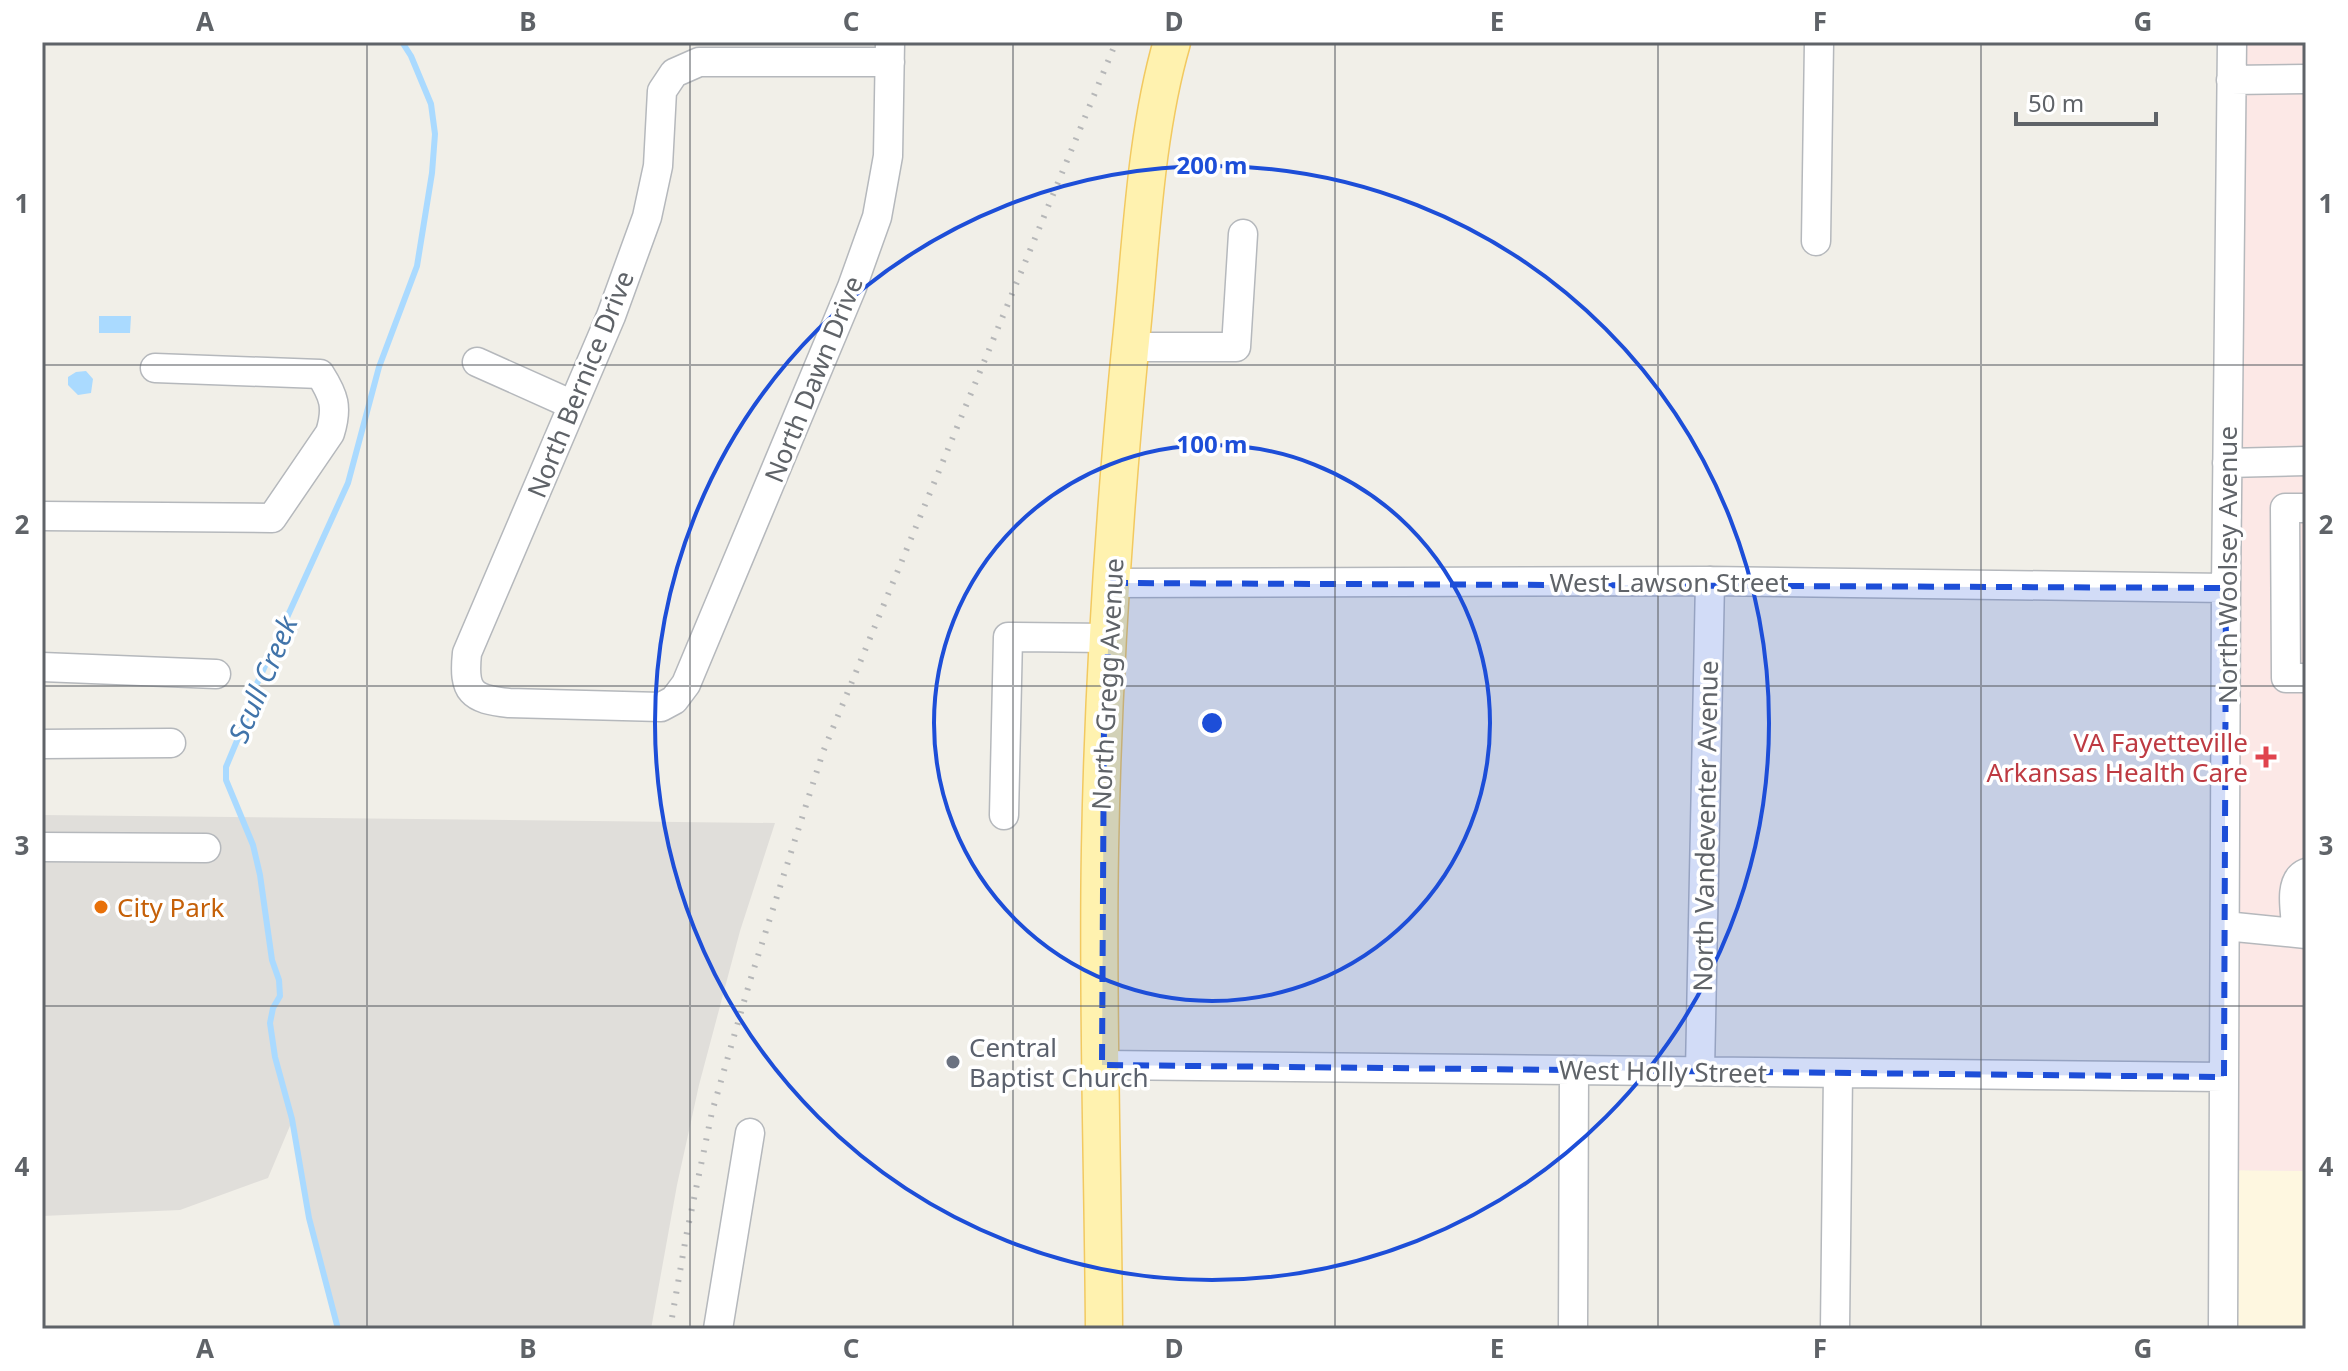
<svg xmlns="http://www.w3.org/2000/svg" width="2348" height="1371" font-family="'Noto Sans',sans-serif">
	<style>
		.commercial { fill: #fef7e0 }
		.industrial { fill: #e0deda }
		.medical { fill: #fce8e6 }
		.water { fill: #aadaff }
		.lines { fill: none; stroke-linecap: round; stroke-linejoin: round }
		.stream { stroke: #aadaff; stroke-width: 6 }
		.minor-casing { stroke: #b5b8bc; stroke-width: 31 }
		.major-casing { stroke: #f2c960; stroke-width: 39 }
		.minor { stroke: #fff; stroke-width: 28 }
		.major { stroke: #fff2af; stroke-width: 36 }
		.rail { stroke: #b6b7b8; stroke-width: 6; stroke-dasharray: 2 10; stroke-linecap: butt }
		.marked { fill: #1d4ed8; fill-opacity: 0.2; stroke: #1d4ed8; stroke-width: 6; stroke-dasharray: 16 10; stroke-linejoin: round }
		.grid { fill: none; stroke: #5f6368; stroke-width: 2; stroke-opacity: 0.55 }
		.ring { fill: none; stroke: #1d4ed8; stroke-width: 4 }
		.health-dot { fill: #e0444e; stroke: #fff; stroke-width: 3 }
		.food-dot { fill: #e8710a; stroke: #fff; stroke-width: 3 }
		.worship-dot { fill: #6b7280; stroke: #fff; stroke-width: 3 }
		.labels { text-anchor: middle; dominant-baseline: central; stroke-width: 7; stroke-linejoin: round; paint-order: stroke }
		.street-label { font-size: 26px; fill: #5f6368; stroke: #fff }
		.health-label { font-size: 26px; fill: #be3a42; stroke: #fff; text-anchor: end }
		.food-label { font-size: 26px; fill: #c56008; stroke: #fff; text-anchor: start }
		.worship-label { font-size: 26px; fill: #5b616d; stroke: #fff; text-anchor: start }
		.water-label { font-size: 28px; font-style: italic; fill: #4174aa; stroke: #fff }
		.centre { fill: #1d4ed8; stroke: #fff; stroke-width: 4 }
		.ring-label { font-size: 24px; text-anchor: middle; font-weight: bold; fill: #1d4ed8; stroke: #fff; stroke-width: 7; stroke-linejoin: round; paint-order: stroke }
		.neatline { fill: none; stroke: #5f6368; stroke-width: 3 }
		.grid-label { font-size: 26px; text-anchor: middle; font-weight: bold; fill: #5f6368 }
	</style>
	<rect width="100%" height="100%" fill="#f1efe8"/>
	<path class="commercial" d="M2224 1170 2306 1171V1329H2223Z"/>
	<path class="industrial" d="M42 815 775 823 740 931 699 1085 677 1185 651 1329H338L309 1218 292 1121 268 1178 180 1210 42 1216Z"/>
	<path class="medical" d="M2232 42H2306V1171L2224 1170Z"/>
	<path class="water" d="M99 316H131L130 333H99Z
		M86 371 93 379 91 393 78 395 68 385V377L76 372Z"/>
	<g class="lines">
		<path class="stream" d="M338 1329 309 1218 292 1119 275 1057 270 1023 273 1008 280 996 279 980 272 960 260 875 253 845 226 780V767L249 712 255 688 348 483 379 367 417 266 432 173 435 134 431 104 411 56 402 42"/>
		<defs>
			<path id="minor" d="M890 62H699L674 73 662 91 658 166 647 217 611 316 467 653C463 692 471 699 509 703L661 707 674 700 686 684 852 287 877 217 888 156 890 42
				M2231 80 2306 79
				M1816 241 1819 42
				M1131 347H1236L1243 234
				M477 362 573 405
				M2227 463 2306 461
				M2306 508H2285L2286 678H2306
				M42 516 272 518 330 433C338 407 334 396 320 374L155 368
				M1112 583 1710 581 2226 588
				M42 667 216 674
				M42 744 171 743
				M1004 815 1008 637 1108 638
				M42 847 206 848
				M2225 926 2306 934
				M2297 933C2296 915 2287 881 2306 873
				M1102 1065 2224 1077
				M1700 1071 1710 581
				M718 1329 750 1133
				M1573 1329 1574 1070
				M1835 1329 1838 1073
				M2223 1329 2226 588 2232 42"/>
			<path id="major" d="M1104 1329C1103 1169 1097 1009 1100 849 1103 682 1114 516 1130 350 1141 250 1144 139 1172 42"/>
		</defs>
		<use href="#minor" class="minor-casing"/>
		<use href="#major" class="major-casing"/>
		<use href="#minor" class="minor"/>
		<use href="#major" class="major"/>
		<path class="rail" d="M670 1329 686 1237 712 1112 750 981 823 752 1116 42"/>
	</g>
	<path class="marked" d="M1112 583 2226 588 2224 1077 1102 1065 1104 717Z"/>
	<path class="grid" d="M367 42V1329M690 42V1329M1013 42V1329M1335 42V1329M1658 42V1329M1981 42V1329M42 365H2306M42 686H2306M42 1006H2306"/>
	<g class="ring">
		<circle cx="1212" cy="723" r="278"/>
		<circle cx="1212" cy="723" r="557"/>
	</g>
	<path class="health-dot" d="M2262 745h8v8h8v8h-8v8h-8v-8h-8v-8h8z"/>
	<circle class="food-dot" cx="101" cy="907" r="8"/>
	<circle class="worship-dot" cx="953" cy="1062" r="8"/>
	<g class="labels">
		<g class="street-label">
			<text transform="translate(813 379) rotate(-68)">North Dawn Drive</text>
			<text transform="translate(580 384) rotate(-68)">North Bernice Drive</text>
			<text transform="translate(2227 565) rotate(-90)">North Woolsey Avenue</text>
			<text x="1669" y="582">West Lawson Street</text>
			<text transform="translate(1107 684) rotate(-87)">North Gregg Avenue</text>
			<text transform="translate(1705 826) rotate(-89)">North Vandeventer Avenue</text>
			<text transform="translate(1663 1071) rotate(1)">West Holly Street</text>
		</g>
		<g class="health-label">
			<text x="2248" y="742">VA Fayetteville<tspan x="2248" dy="30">Arkansas Health Care</tspan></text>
		</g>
		<g class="food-label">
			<text x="117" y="907">City Park</text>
		</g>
		<g class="worship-label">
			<text x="969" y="1047">Central<tspan x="969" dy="30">Baptist Church</tspan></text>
		</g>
		<g class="water-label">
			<text transform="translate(262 679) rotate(-67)">Scull Creek</text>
		</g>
	</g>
	<circle cx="1212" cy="723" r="12" class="centre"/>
	<g class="ring-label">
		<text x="1212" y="174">200 m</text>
		<text x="1212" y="453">100 m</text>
	</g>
	<rect width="2348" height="1371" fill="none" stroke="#ffffff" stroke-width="88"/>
	<path d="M2016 112v12h140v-12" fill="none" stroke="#5f6368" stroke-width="4"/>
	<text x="2028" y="112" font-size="24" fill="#5f6368" stroke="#ffffff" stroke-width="6" paint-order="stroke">50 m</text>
	<rect x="44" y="44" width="2260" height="1283" class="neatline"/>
	<g class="grid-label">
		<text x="205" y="31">A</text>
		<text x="528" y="31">B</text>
		<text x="851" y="31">C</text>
		<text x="1174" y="31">D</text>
		<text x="1497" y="31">E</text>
		<text x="1820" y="31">F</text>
		<text x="2143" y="31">G</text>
		<text x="22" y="213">1</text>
		<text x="2326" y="213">1</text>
		<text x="22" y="534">2</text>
		<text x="2326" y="534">2</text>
		<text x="22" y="855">3</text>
		<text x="2326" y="855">3</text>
		<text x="22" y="1176">4</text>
		<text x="2326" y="1176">4</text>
		<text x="205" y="1358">A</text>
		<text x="528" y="1358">B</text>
		<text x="851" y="1358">C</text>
		<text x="1174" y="1358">D</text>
		<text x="1497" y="1358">E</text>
		<text x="1820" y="1358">F</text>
		<text x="2143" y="1358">G</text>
	</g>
</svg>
